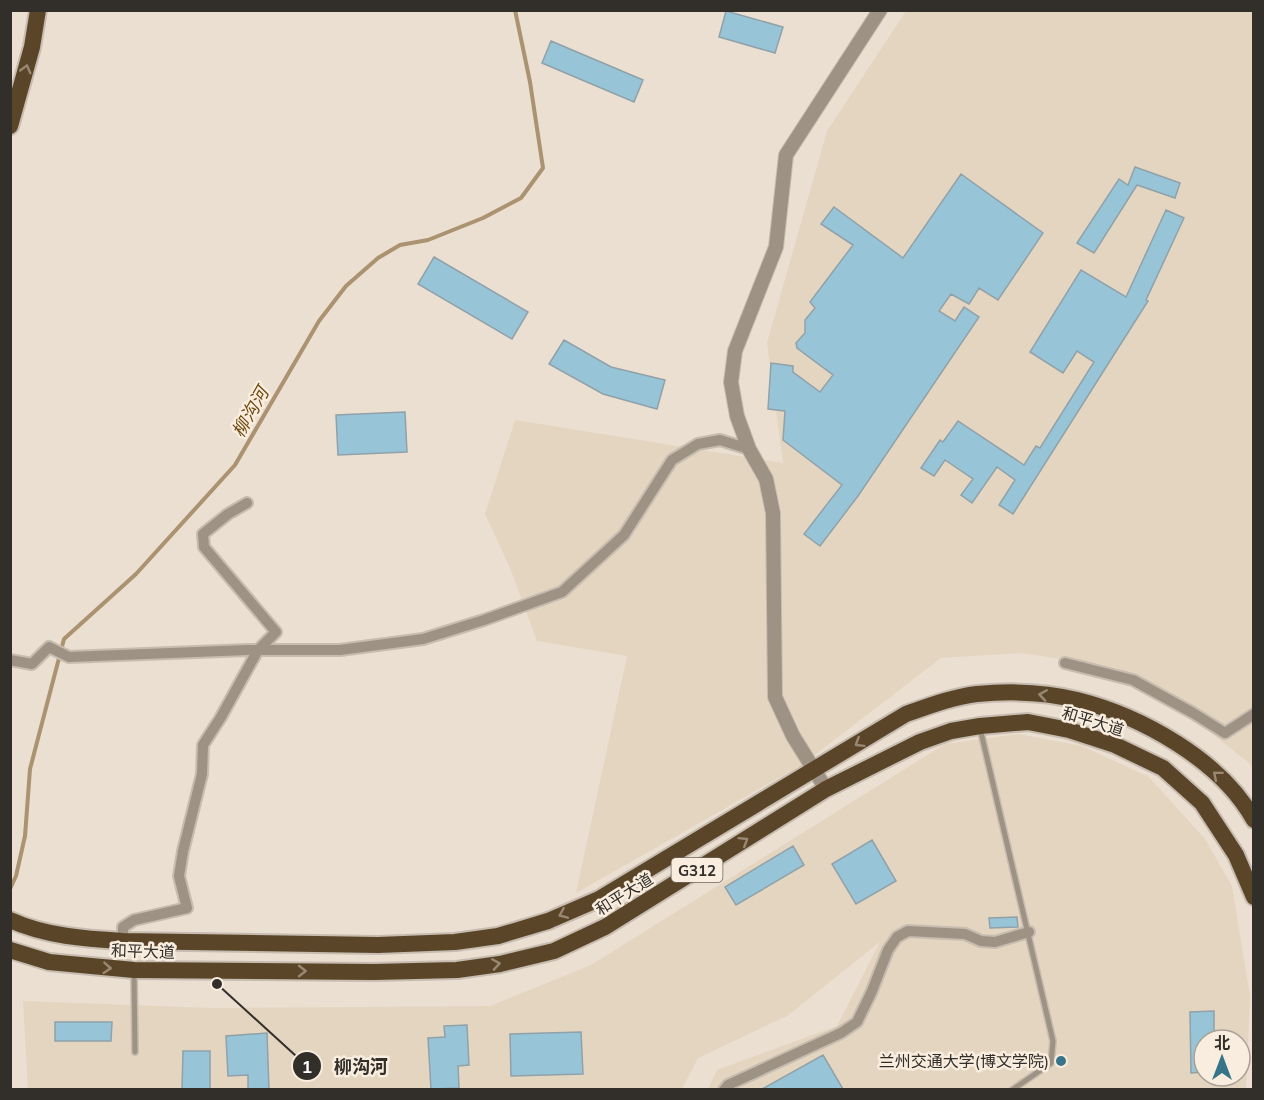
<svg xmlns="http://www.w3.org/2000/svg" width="1264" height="1100" font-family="Mulish,'Noto Sans SC',sans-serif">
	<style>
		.built { fill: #e4d5c0; fill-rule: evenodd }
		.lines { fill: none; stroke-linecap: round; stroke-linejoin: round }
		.stream { stroke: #ab9271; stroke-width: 4 }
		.building { fill: #97c5d7; stroke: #90a1a9; stroke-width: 1.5 }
		.service-casing { stroke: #c6bcaf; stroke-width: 8 }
		.minor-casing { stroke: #c6bcaf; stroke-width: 14 }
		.tertiary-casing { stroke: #c6bcaf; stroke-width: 16 }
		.trunk-casing { stroke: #c6bcaf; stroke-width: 20 }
		.service { stroke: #9d9283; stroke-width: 5 }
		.minor { stroke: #9d9283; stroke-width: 10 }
		.tertiary { stroke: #9d9283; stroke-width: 14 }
		.trunk { stroke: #5a4529; stroke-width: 16 }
		.oneway { stroke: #998871 }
		.poi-dot { fill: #37748a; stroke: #f8edde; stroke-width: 2 }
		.labels { text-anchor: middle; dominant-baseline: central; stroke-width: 5; stroke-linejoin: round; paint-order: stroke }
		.shield { fill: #f8edde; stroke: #6d675f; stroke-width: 1.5 }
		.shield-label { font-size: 15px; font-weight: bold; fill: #322e29 }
		.street-label { font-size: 16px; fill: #322e29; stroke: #f8edde }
		.poi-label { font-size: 16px; fill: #322e29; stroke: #f8edde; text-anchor: end }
		.water-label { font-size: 18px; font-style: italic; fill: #6e4a10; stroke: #f8edde }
		.leader { fill: none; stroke: #322e29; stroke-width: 2 }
		.callout-dot { fill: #322e29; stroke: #f8edde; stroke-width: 2 }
		.mark-label { font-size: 18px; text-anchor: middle; font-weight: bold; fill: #fff }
		.callout-label { font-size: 18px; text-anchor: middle; font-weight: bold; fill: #322e29; stroke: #f8edde; stroke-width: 5; stroke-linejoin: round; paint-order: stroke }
	</style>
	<rect width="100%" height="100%" fill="#ebdfd1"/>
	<path class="built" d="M906 11H1253V770L1250 764 1189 715 1117 668 1022 653 941 658 803 764 576 893 627 656 537 641 510 568 485 514 515 420 783 463 767 343 827 131Z
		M1018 734 1082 746 1149 777 1205 839 1232 886 1250 996 1246 1090 708 1089 717 1070 837 1026 880 942 787 1016 698 1058 682 1089H28L23 1001 211 1008 490 1006 591 965 945 744ZM1204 1040H1240V1076H1204Z"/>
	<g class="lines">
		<path class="stream" d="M10 889 16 876 25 836 30 769 64 639 136 574 235 465 319 321 346 286 378 258 400 245 428 240 483 218 521 198 543 168 530 82 515 10"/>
	</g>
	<path class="building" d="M726 11 783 27 775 53 719 37Z
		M551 41 643 80 634 102 542 63Z
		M1135 167 1180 183 1175 198 1137 185 1094 253 1077 243 1119 179 1128 185Z
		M961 174 1043 233 998 300 979 288 969 304 951 294 939 311 955 321 964 307 979 317 858 496 820 546 804 534 842 485 783 440 785 411 768 409 771 363 793 366V372L820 392 833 375 797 348 796 343 805 333V320L815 308 810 302 853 245 821 224 834 207 903 258Z
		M1166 210 1184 218 1146 300 1148 301 1013 514 999 505 1015 480 997 467 972 503 961 495 973 479 945 460 934 476 921 468 940 440 943 442 958 421 1024 465 1036 446 1040 448 1094 362 1077 351 1063 373 1030 352 1081 270 1126 297Z
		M434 257 528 312 512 339 418 284Z
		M564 340 611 367 665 380 657 409 603 394 549 364Z
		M405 412 407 452 338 455 336 415Z
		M872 840 896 881 856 904 832 864Z
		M793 846 804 865 736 905 725 887Z
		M1017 917 1018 927 990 928 989 918Z
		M1214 1011V1040H1204V1072L1191 1073 1190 1012Z
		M55 1022H112L111 1041H55Z
		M467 1025 469 1065 458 1066 459 1088 431 1089 428 1038 445 1037 444 1026Z
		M581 1032 583 1074 511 1076 510 1034Z
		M267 1033 269 1089H248V1075L228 1076 226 1036Z
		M183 1051H210V1089H182Z
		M823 1055 843 1089H762Z"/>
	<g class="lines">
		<defs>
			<path id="service" d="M980 728 1053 1041 1051 1063 1012 1090
				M134 971 135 1052"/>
			<path id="minor" d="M10 660 32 664 49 647 69 657 247 650H340L423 639 484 620 562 592 624 535 672 460 698 444 720 440 749 449
				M1065 663 1133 680 1193 713 1225 733 1254 714
				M123 941V927L134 920 187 908 179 876 183 851 202 774 203 745 221 717 258 650 276 632 204 547 203 534 228 514 247 503
				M724 1090 728 1085 841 1033 857 1022 872 991 888 950 897 937 908 931 965 934 981 941 995 942 1029 932"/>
			<path id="tertiary" d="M826 789 793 736 775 697 773 513 766 479 749 449 737 416 731 382 735 351 776 247 786 155 880 10"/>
			<path id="trunk" d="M10 126 32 47 38 10
				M10 920C45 936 86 939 123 941L378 945 455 942 498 936 548 921 599 899 906 714C929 706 952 697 977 694 1009 691 1045 692 1077 700 1141 716 1221 760 1254 820
				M10 950 49 962 134 970 374 972 457 970 500 964 554 951 605 927 826 789 920 742 951 731 980 726 1028 722 1069 730 1115 745 1163 768 1202 803 1236 855 1254 897"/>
		</defs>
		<use href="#service" class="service-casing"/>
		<use href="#minor" class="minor-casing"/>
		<use href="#tertiary" class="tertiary-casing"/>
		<use href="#trunk" class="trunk-casing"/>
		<use href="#service" class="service"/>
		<use href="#minor" class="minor"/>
		<use href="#tertiary" class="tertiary"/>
		<use href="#trunk" class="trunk"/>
	</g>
	<defs><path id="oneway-chevron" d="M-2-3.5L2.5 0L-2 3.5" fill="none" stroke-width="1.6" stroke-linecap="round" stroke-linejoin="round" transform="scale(1.5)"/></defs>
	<g class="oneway">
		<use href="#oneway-chevron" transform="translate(26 69) rotate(-75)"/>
		<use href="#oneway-chevron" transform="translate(1043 695) rotate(-171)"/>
		<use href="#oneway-chevron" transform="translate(859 743) rotate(148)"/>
		<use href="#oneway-chevron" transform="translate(1217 775) rotate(-140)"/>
		<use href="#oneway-chevron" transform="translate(744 841) rotate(-32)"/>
		<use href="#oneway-chevron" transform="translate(563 914) rotate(157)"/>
		<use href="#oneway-chevron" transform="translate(496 964) rotate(-9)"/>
		<use href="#oneway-chevron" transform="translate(107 968) rotate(4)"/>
		<use href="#oneway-chevron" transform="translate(302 971)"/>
	</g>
	<circle class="poi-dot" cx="1061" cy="1061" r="6"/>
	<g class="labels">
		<rect class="shield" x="671.5" y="858" width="51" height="24" rx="4.5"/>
		<g class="shield-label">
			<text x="697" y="870">G312</text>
		</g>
		<g class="street-label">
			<text transform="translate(1093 721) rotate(17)">和平大道</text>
			<text transform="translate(624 894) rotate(-32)">和平大道</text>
			<text transform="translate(143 951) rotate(2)">和平大道</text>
		</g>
		<g class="poi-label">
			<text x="1049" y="1061">兰州交通大学(博文学院)</text>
		</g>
		<g class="water-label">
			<text transform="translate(250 412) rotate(-60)">柳沟河</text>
		</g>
	</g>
	<path class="leader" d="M217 984L307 1066"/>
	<g class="callout-dot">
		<circle cx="217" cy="984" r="6"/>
		<circle cx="307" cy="1066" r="15"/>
	</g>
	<g class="mark-label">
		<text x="307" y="1073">1</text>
	</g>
	<g class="callout-label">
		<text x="361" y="1073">柳沟河</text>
	</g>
	<rect width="1264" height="1100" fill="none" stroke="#322e29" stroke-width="24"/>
	<g transform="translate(1222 1058)"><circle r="28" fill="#f8edde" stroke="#a9a196" stroke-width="1.5"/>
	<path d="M0-4.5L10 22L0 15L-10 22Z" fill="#37748a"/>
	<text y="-9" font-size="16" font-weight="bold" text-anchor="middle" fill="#322e29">北</text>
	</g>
</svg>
